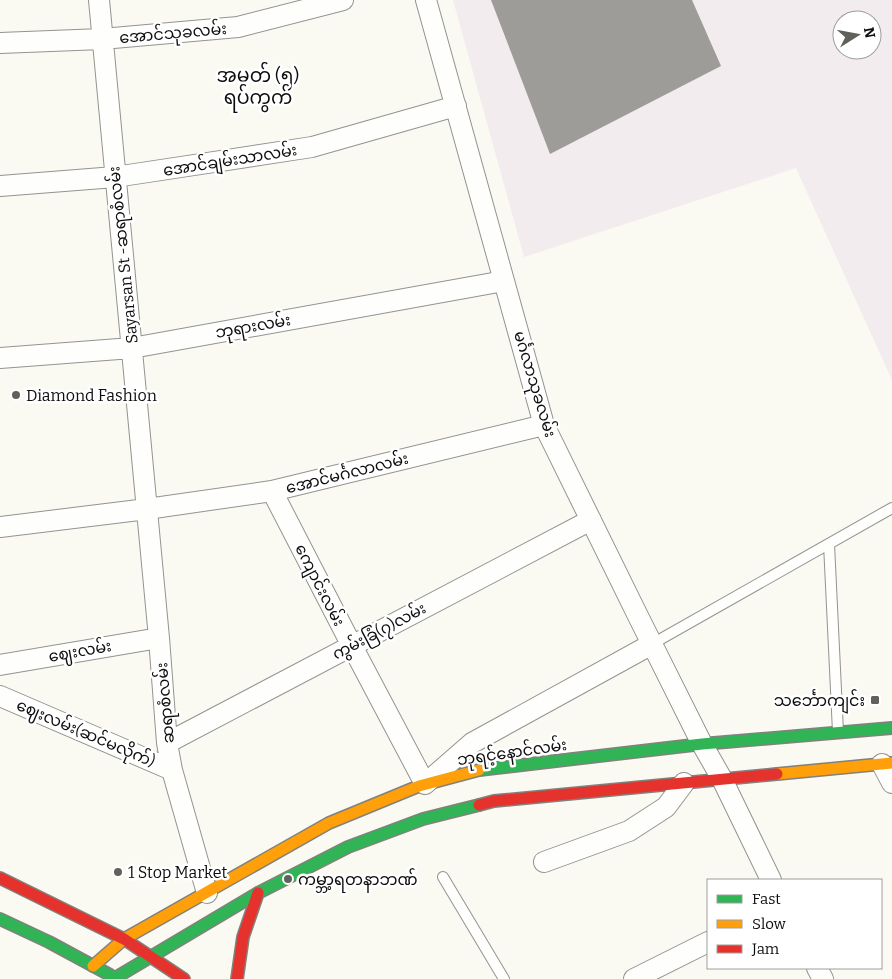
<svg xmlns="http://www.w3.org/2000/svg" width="892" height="979" font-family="Bitter,'Noto Sans Myanmar',serif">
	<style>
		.industrial { fill: #f2ecee; fill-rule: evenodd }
		.building { fill: #9d9c98 }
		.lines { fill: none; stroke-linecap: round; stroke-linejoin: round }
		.lane-casing { stroke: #949390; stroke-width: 12 }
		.street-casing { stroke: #949390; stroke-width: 22 }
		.fast-casing { stroke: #81817d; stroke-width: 14 }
		.slow-casing { stroke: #81817d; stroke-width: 14 }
		.jam-casing { stroke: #81817d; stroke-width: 14 }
		.lane { stroke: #fefefd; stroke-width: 10 }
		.street { stroke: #fefefd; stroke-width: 20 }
		.fast { stroke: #30b455; stroke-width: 11 }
		.slow { stroke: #ff9f0a; stroke-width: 11 }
		.jam { stroke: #e5322d; stroke-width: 11 }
		.poi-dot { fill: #60605d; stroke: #fff; stroke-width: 2 }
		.labels { text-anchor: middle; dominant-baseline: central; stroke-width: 5; stroke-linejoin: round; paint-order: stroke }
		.street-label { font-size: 16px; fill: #0d0d0d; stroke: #fff }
		.poi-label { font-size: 16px; fill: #0d0d0d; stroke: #fff; text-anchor: start }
		.quarter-label { font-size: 19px; fill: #0d0d0d; stroke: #fff }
	</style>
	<rect width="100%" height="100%" fill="#faf9f2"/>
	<path class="industrial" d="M453 0H892V380L796 168 524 257ZM842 20H872V50H842Z"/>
	<path class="building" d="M491 0H692L721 66 550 154Z"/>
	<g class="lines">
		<defs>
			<path id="lane" d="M829 544 838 732
				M652 644 892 508
				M443 877 504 979"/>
			<path id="street" d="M99 0 159 638 167 743 172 770 207 893
				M426 0 544 425 638 616 702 744 722 779 771 880
				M0 43 102 39 238 27 343 0
				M0 186 115 177 312 147 456 106
				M0 358 132 348 504 281
				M272 491 352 646 425 784 472 743 652 644
				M0 527 147 509 272 491 544 425
				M0 665 159 638
				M0 696 172 770
				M167 743 591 520
				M882 764 892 783
				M544 862 629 831 666 807 684 783
				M817 968 823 979
				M634 979 708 942"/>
			<path id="fast" d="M479 770 702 744 892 728
				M0 919 49 942 110 975
				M115 978 258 893 348 847 423 819 479 805"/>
			<path id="slow" d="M777 774 892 763
				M93 966 124 939 329 823 419 786 479 770"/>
			<path id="jam" d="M479 805 494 801 777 774
				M0 878 124 939 184 979
				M237 979 243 937 258 893"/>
		</defs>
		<use href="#lane" class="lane-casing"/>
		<use href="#street" class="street-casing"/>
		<use href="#fast" class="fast-casing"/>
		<use href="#slow" class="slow-casing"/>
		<use href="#jam" class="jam-casing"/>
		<use href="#lane" class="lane"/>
		<use href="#street" class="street"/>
		<use href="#fast" class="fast"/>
		<use href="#slow" class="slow"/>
		<use href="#jam" class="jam"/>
	</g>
	<g class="poi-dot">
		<circle cx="16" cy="395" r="5"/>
		<rect x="870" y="695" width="10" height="10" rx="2.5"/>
		<circle cx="118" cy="872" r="5"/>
		<circle cx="288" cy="879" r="5"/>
	</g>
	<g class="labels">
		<g class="street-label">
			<text transform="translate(173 33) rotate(-5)">အောင်သုခလမ်း</text>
			<text transform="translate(230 160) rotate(-9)">အောင်ချမ်းသာလမ်း</text>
			<text transform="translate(123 255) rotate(-96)">Sayarsan St -ဆရာစံလမ်း</text>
			<text transform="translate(253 326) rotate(-10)">ဘုရားလမ်း</text>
			<text transform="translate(535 384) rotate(73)">မင်္ဂလာသုခလမ်း</text>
			<text transform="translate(347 473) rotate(-14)">အောင်မင်္ဂလာလမ်း</text>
			<text transform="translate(320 585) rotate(63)">ကျောင်းလမ်း</text>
			<text transform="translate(379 631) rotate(-28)">ကွမ်းခြံ(၇)လမ်း</text>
			<text transform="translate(80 651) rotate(-10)">ဈေးလမ်း</text>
			<text transform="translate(165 703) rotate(-95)">ဆရာစံလမ်း</text>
			<text transform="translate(86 733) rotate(23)">ဈေးလမ်း(ဆင်မလိုက်)</text>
			<text transform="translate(512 752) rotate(-8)">ဘုရင့်နောင်လမ်း</text>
		</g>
		<g class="poi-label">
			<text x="26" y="395">Diamond Fashion</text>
			<text x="865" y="700" text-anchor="end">သင်္ဘောကျင်း</text>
			<text x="128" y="872">1 Stop Market</text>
			<text x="298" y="879">ကမ္ဘာ့ရတနာဘဏ်</text>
		</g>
		<g class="quarter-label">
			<text x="258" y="75">အမှတ် (၅)<tspan x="258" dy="22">ရပ်ကွက်</tspan></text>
		</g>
	</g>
	<rect x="707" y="879" width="175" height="90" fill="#ffffff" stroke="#9e9e9e"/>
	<rect x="717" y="895" width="25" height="8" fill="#30b455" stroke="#9e9e9e"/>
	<text x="752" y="904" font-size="15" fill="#0d0d0d">Fast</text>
	<rect x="717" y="920" width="25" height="8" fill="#ff9f0a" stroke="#9e9e9e"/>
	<text x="752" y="929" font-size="15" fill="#0d0d0d">Slow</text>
	<rect x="717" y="945" width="25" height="8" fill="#e5322d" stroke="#9e9e9e"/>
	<text x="752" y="954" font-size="15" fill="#0d0d0d">Jam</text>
	<g transform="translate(857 35) rotate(79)"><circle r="24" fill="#ffffff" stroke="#9e9e9e"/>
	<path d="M0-4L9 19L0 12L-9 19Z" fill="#60605d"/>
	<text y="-8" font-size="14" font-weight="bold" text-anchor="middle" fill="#0d0d0d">N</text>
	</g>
</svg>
